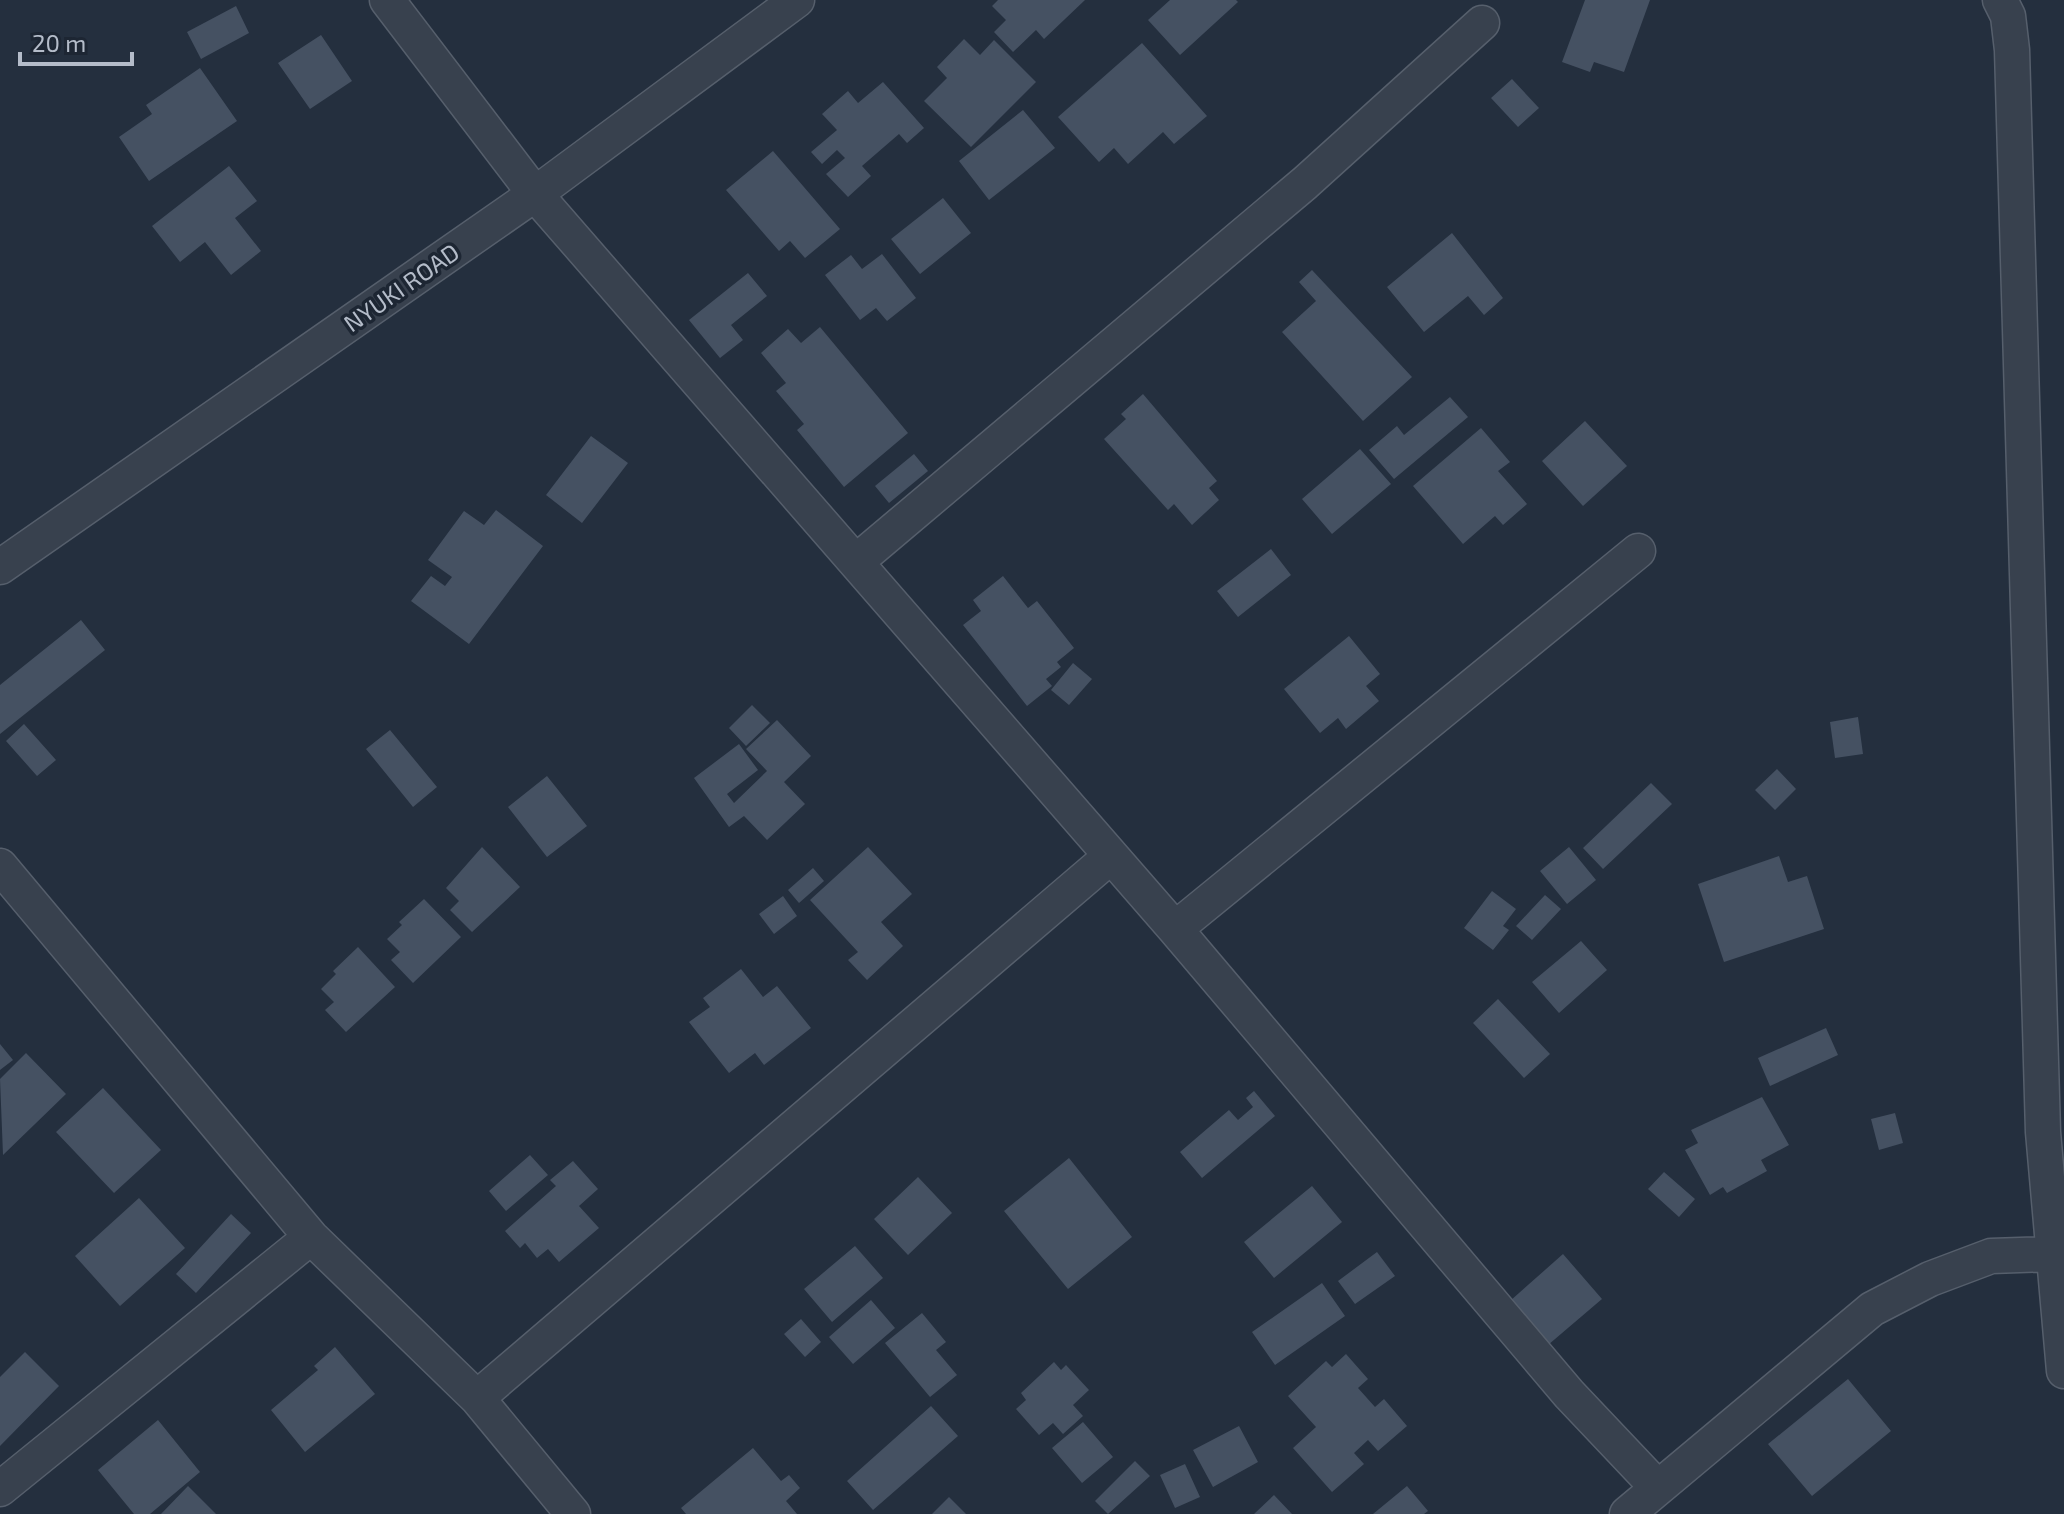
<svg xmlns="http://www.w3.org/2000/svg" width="2064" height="1514" font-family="'Exo 2',sans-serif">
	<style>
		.building { fill: #455162 }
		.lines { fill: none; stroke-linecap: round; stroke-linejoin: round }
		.minor-casing { stroke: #565f6c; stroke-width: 37 }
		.minor { stroke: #38414e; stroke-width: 34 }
		.labels { text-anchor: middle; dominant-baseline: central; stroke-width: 7; stroke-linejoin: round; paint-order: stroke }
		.street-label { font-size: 24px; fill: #b4bcc9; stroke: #1d2633 }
	</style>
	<rect width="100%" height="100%" fill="#242f3e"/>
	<path class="building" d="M998 0H1085L1044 39 1036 30 1013 52 994 32 1006 20 992 6Z
		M1170 0H1236L1238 2 1180 55 1148 20Z
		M1585 0H1650L1624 72 1594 62 1590 72 1562 62Z
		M236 6 249 33 201 59 187 32Z
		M321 35 352 81 310 109 278 63Z
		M964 39 980 55 994 40 1036 82 971 147 924 101 947 78 937 67Z
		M1142 43 1207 116 1174 144 1163 132 1128 164 1114 148 1099 162 1058 117Z
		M200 68 237 121 149 181 119 137 152 114 146 105Z
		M1512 79 1539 108 1518 127 1491 98Z
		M883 82 924 128 907 143 899 134 862 166 871 176 848 197 826 174 845 158 837 150 822 164 811 152 837 130 822 114 848 91 858 103Z
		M1023 110 1055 148 989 200 959 161Z
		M773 151 840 229 805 258 790 241 779 251 726 190Z
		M229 166 257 201 235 218 261 251 231 275 205 242 180 262 152 226Z
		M943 198 971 233 920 274 891 239Z
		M1452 233 1503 298 1484 315 1468 296 1424 332 1387 287Z
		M882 254 916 298 887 321 876 308 860 320 825 275 851 255 862 269Z
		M1312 270 1412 377 1363 421 1282 332 1316 301 1299 282Z
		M748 273 767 296 731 325 743 340 720 358 689 320Z
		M820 327 908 433 844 487 797 430 804 424 776 391 786 383 761 353 788 329 801 343Z
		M1143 394 1217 481 1209 488 1219 500 1192 525 1174 504 1168 510 1104 439 1126 419 1121 414Z
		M1450 397 1468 417 1394 479 1369 450 1397 426 1404 435Z
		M1585 421 1627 466 1583 506 1542 461Z
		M1481 428 1510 462 1498 471 1527 504 1503 525 1495 516 1463 544 1413 486Z
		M591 436 628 463 582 523 546 495Z
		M1360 449 1391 484 1332 534 1302 499Z
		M914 454 928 471 889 503 875 486Z
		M496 510 543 546 469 644 411 601 431 576 445 586 452 577 428 560 464 511 484 525Z
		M1271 549 1291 575 1238 617 1217 591Z
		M1003 576 1028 608 1037 601 1074 648 1057 662 1061 667 1046 679 1052 686 1027 706 963 625 981 611 973 600Z
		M81 620 105 650 0 734V685Z
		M1349 636 1380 674 1366 686 1379 701 1346 729 1338 718 1320 733 1284 689Z
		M1073 663 1092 679 1069 705 1051 690Z
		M752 705 770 723 746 746 729 728Z
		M1858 717 1863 754 1835 758 1830 722Z
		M777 720 811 756 784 782 805 804 767 840 744 816 729 827 694 778 739 744 758 770 727 794 734 803 767 771 746 749Z
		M24 724 56 760 37 776 6 741Z
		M390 730 437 787 413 807 366 749Z
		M1777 769 1796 789 1775 810 1755 790Z
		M547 776 587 826 547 857 508 807Z
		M1651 783 1672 804 1603 869 1583 848Z
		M482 847 520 887 472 932 450 910 459 901 446 888Z
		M868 847 912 894 881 922 903 946 867 980 848 960 858 952 810 900Z
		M1569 847 1596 880 1567 904 1540 871Z
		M1779 856 1788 882 1807 876 1824 929 1724 962 1698 884Z
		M813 868 824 881 799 903 788 890Z
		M1492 891 1516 909 1503 926 1509 930 1493 950 1464 928Z
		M1545 895 1561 909 1532 940 1516 926Z
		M783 896 797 916 774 934 759 914Z
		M424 899 461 937 413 983 391 960 400 952 387 939 402 925 399 922Z
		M1581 941 1607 970 1559 1013 1532 982Z
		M358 947 395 987 346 1032 325 1010 334 1002 321 989 336 974 333 971Z
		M741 969 763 997 777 986 811 1028 764 1065 755 1053 729 1073 689 1022 710 1007 703 998Z
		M1498 999 1550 1054 1524 1078 1473 1023Z
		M1826 1028 1838 1055 1770 1086 1758 1058Z
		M0 1044 13 1060 0 1070Z
		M26 1053 66 1094 3 1155 0 1079Z
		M103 1088 161 1150 114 1193 56 1132Z
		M1254 1091 1275 1116 1202 1178 1180 1152 1229 1110 1238 1120 1253 1107 1246 1098Z
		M1762 1097 1789 1145 1761 1160 1767 1171 1727 1193 1723 1187 1710 1195 1685 1150 1698 1143 1691 1130Z
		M1895 1113 1903 1143 1879 1150 1871 1119Z
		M530 1155 548 1175 506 1211 489 1191Z
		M1069 1158 1132 1237 1068 1289 1004 1211Z
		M573 1161 598 1189 579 1206 599 1228 559 1262 548 1249 537 1258 525 1243 520 1248 505 1231 556 1186 550 1180Z
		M1664 1172 1695 1199 1679 1217 1648 1189Z
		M918 1177 952 1213 908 1255 874 1219Z
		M1312 1186 1342 1222 1274 1278 1244 1242Z
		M139 1198 185 1248 120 1306 75 1256Z
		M231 1214 251 1233 196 1293 176 1274Z
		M855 1246 883 1278 832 1322 804 1289Z
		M1377 1252 1395 1276 1355 1304 1338 1281Z
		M1563 1254 1602 1299 1548 1345 1510 1301Z
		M1322 1283 1345 1316 1275 1365 1252 1332Z
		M871 1300 895 1328 853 1364 829 1337Z
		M922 1313 946 1342 936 1350 957 1375 930 1397 885 1343Z
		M801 1319 821 1342 805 1357 784 1334Z
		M335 1347 375 1394 305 1452 271 1410 318 1370 314 1366Z
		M25 1352 59 1386 0 1446V1377Z
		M1346 1354 1368 1379 1358 1388 1375 1407 1384 1399 1407 1426 1378 1451 1368 1440 1354 1453 1364 1464 1332 1492 1293 1448 1316 1427 1288 1396 1326 1361 1332 1367Z
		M1054 1362 1061 1370 1066 1365 1089 1390 1073 1405 1083 1416 1063 1434 1053 1423 1039 1435 1016 1409 1026 1400 1021 1393Z
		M1848 1379 1891 1431 1812 1496 1768 1444Z
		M931 1406 958 1436 873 1510 847 1481Z
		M158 1420 200 1472 150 1514H134L98 1470Z
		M1083 1422 1113 1457 1082 1483 1052 1448Z
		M1239 1426 1258 1462 1213 1487 1193 1450Z
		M753 1448 781 1481 789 1475 800 1488 786 1501 797 1514H686L681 1508Z
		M1135 1461 1150 1476 1108 1514 1095 1501Z
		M1185 1464 1200 1497 1175 1508 1160 1475Z
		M188 1486 216 1514H161Z
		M1407 1486 1428 1511 1424 1514H1373Z
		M1274 1495 1292 1514H1254Z
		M949 1497 966 1514H932Z"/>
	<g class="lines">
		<defs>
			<path id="minor" d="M387 0 535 194 1175 929 1569 1394 1658 1488
				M2000 0 2008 16 2012 50 2043 1132 2064 1371
				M857 561 1305 183 1482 23
				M0 567 535 194 797 0
				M0 866 311 1237 477 1398 573 1514
				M1175 929 1638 551
				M477 1398 1111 856
				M0 1489 311 1237
				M1627 1514 1872 1309 1930 1279 1991 1256 2053 1254"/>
		</defs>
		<use href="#minor" class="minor-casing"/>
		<use href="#minor" class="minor"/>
	</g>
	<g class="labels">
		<g class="street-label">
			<text transform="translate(401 287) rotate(-35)">NYUKI ROAD</text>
		</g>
	</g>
	<path d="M20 52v12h112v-12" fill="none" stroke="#b4bcc9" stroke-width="4"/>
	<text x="32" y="52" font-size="24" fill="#b4bcc9" stroke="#1d2633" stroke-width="6" paint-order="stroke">20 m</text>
</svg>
